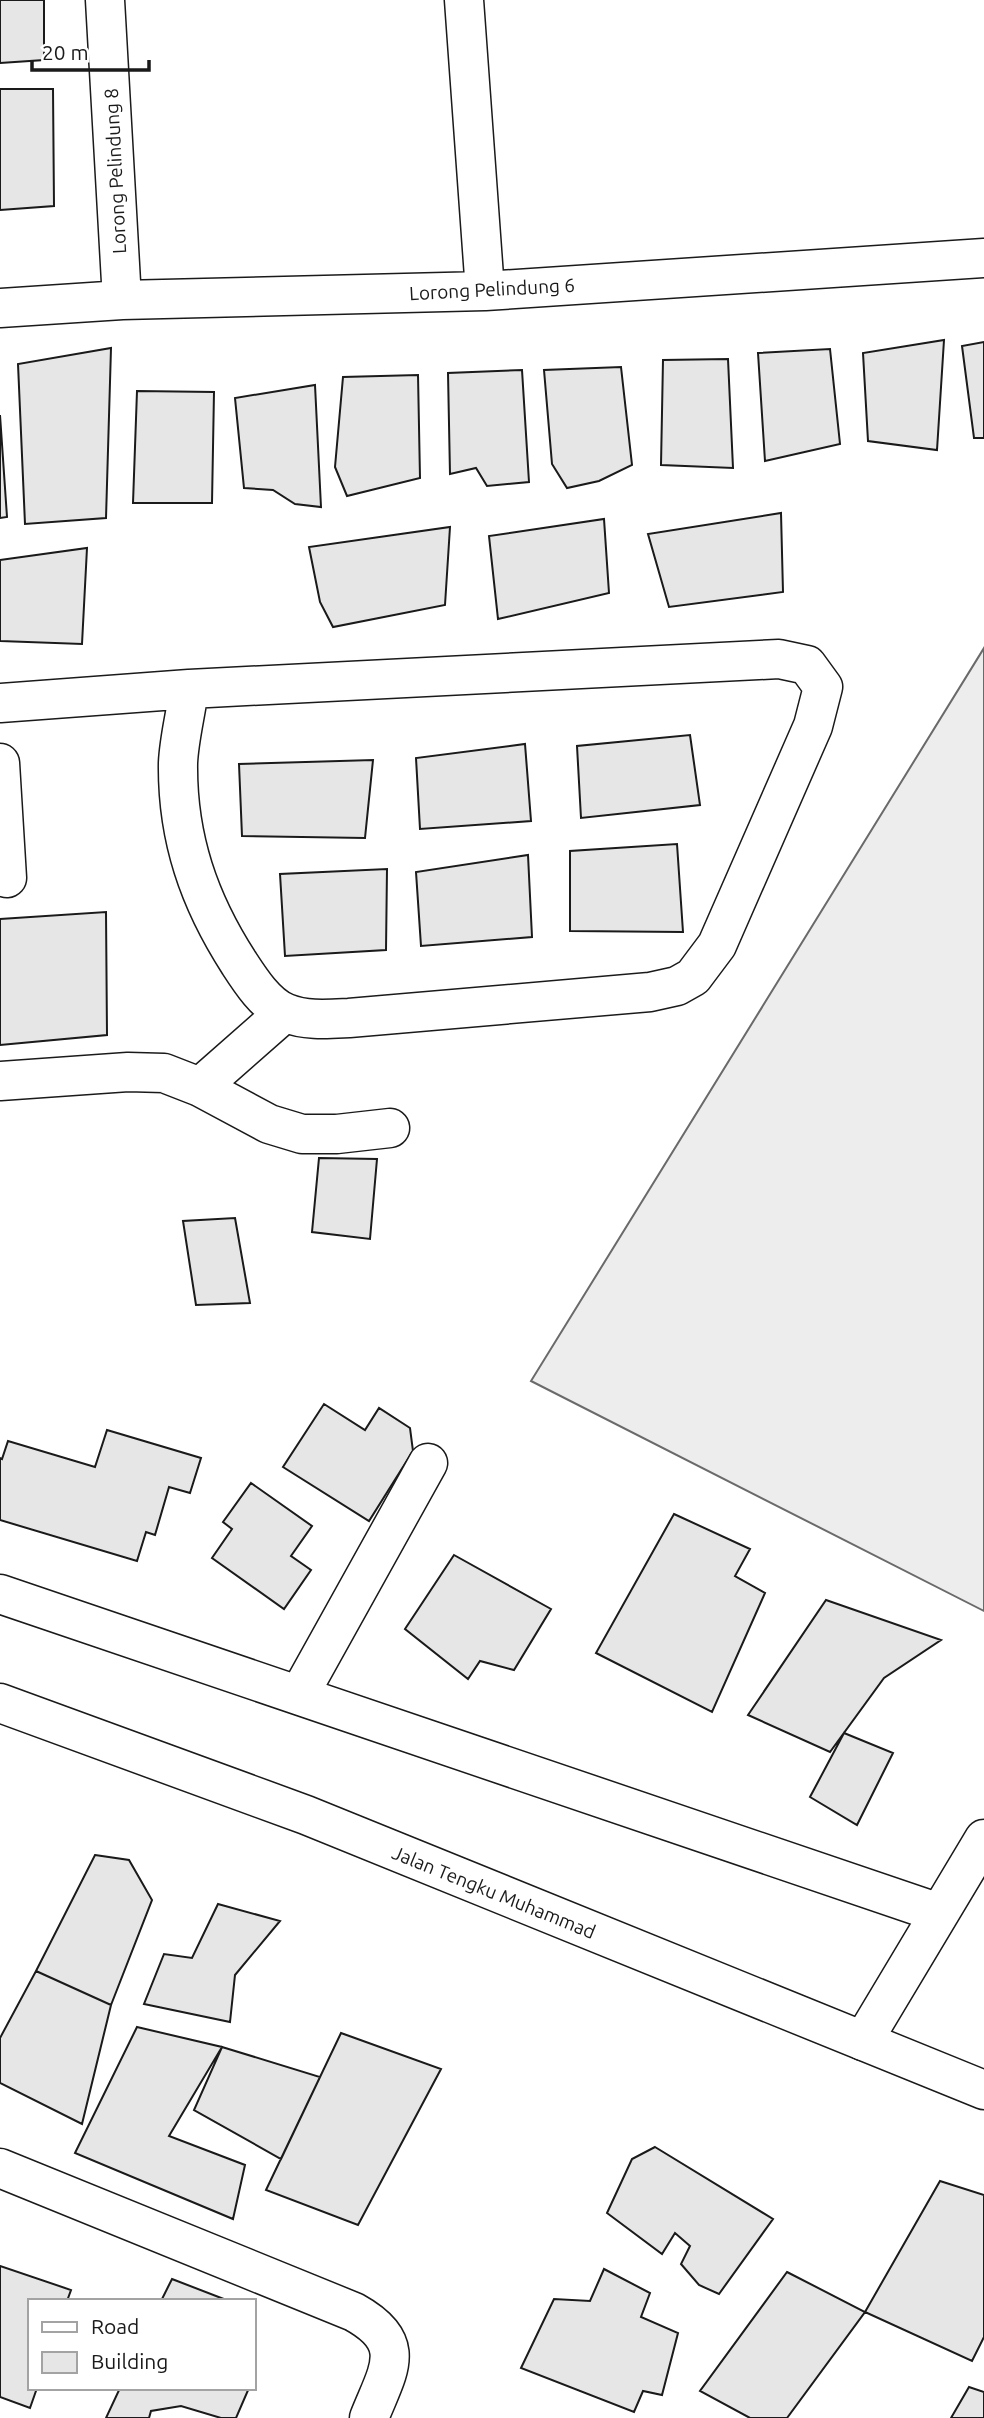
<svg xmlns="http://www.w3.org/2000/svg" width="984" height="2418" font-family="Ubuntu,sans-serif">
	<style>
		.built { fill: #ededed; stroke: #6a6a6a; stroke-width: 2 }
		.building { fill: #e6e6e6; stroke: #1a1a1a; stroke-width: 2 }
		.lines { fill: none; stroke-linecap: round; stroke-linejoin: round }
		.minor-casing { stroke: #1a1a1a; stroke-width: 41 }
		.major-casing { stroke: #1a1a1a; stroke-width: 41 }
		.minor { stroke: #fff; stroke-width: 38 }
		.major { stroke: #fff; stroke-width: 38 }
		.labels { text-anchor: middle; dominant-baseline: central; stroke-width: 5; stroke-linejoin: round; paint-order: stroke }
		.street-label { font-size: 19px; fill: #1a1a1a; stroke: #fff }
	</style>
	<rect width="100%" height="100%" fill="#fff"/>
	<path class="built" d="M984 648V1611L531 1381Z"/>
	<path class="building" d="M0 0H44V60L0 63Z
		M0 89H53L54 206 0 210Z
		M944 340 937 450 868 441 863 353Z
		M984 342V438H974L962 346Z
		M111 348 106 518 25 524 18 364Z
		M830 349 840 444 765 461 758 353Z
		M728 359 733 468 661 465 663 360Z
		M621 367 632 465 599 481 567 488 552 464 544 370Z
		M522 370 529 482 487 486 476 468 450 474 448 373Z
		M418 375 420 478 347 496 335 467 343 377Z
		M315 385 321 507 295 504 273 490 244 488 235 398Z
		M137 391 214 392 212 503H133Z
		M0 415 7 517 0 518Z
		M781 513 783 592 669 607 648 534Z
		M604 519 609 593 498 619 489 536Z
		M450 527 445 605 333 627 320 602 309 547Z
		M87 548 82 644 0 641V560Z
		M690 735 700 805 581 818 577 746Z
		M525 744 531 821 420 829 416 758Z
		M373 760 365 838 242 836 239 764Z
		M677 844 683 932 570 931V851Z
		M528 855 532 937 421 946 416 872Z
		M387 869 386 950 285 956 280 874Z
		M106 912 107 1035 0 1045V919Z
		M319 1158 377 1159 370 1239 312 1232Z
		M235 1218 250 1303 196 1305 183 1221Z
		M324 1404 365 1430 379 1408 410 1428 413 1451 369 1521 283 1467Z
		M107 1430 201 1458 190 1493 169 1487 155 1535 146 1532 137 1561 0 1520V1458L2 1459 8 1441 95 1467Z
		M251 1483 312 1526 291 1556 311 1570 284 1609 212 1558 232 1529 223 1522Z
		M674 1514 750 1549 735 1576 765 1593 712 1712 596 1653Z
		M454 1555 551 1609 514 1670 480 1661 468 1679 405 1629Z
		M826 1600 941 1640 884 1678 830 1752 748 1715Z
		M844 1733 893 1753 857 1825 810 1797Z
		M95 1855 129 1860 152 1900 111 2005 36 1971Z
		M218 1904 280 1921 235 1975 230 2022 144 2004 164 1954 192 1958Z
		M36 1971 111 2005 82 2124 0 2083V2038Z
		M137 2027 222 2047 169 2136 245 2165 233 2219 75 2153Z
		M341 2033 441 2069 358 2225 266 2190Z
		M222 2047 320 2077 281 2159 194 2110Z
		M655 2147 773 2219 719 2294 699 2285 681 2264 690 2246 675 2233 662 2254 607 2213 632 2159Z
		M940 2181 984 2195V2337L972 2361 865 2312Z
		M0 2266 71 2290 67 2301H30V2388H37L30 2408 0 2397Z
		M604 2269 650 2293 641 2317 678 2333 662 2395 643 2391 634 2412 521 2368 554 2299 590 2301Z
		M787 2272 865 2312 787 2418H750L700 2391Z
		M172 2279 229 2301H161Z
		M969 2387 984 2392V2418H951Z
		M120 2388H249L236 2418H221L181 2406 151 2411 149 2418H106Z"/>
	<g class="lines">
		<defs>
			<path id="minor" d="M105 0 122 300
				M464 0 485 291
				M0 308 122 300 485 291 984 258
				M0 703 189 689 779 659 807 665 823 687 813 726 717 945 693 977 677 986 650 992 349 1018C328 1019 306 1021 286 1013 266 1005 250 980 239 963 199 901 177 838 178 763 179 739 186 713 189 689
				M0 763 7 878
				M0 1081 128 1072 164 1073 200 1087 269 1124 302 1134H337L390 1128
				M200 1087 284 1013
				M0 1594 939 1913
				M299 1695 428 1463
				M863 2041 984 1839
				M0 2168 354 2312C410 2343 388 2370 369 2418"/>
			<path id="major" d="M0 1703 306 1815 984 2090"/>
		</defs>
		<use href="#minor" class="minor-casing"/>
		<use href="#major" class="major-casing"/>
		<use href="#minor" class="minor"/>
		<use href="#major" class="major"/>
	</g>
	<g class="labels">
		<g class="street-label">
			<text transform="translate(115 171) rotate(-93)">Lorong Pelindung 8</text>
			<text transform="translate(492 289) rotate(-3)">Lorong Pelindung 6</text>
			<text transform="translate(494 1892) rotate(22)">Jalan Tengku Muhammad</text>
		</g>
	</g>
	<rect x="28" y="2299" width="228" height="91" fill="#ffffff" stroke="#a3a3a3" stroke-width="2"/>
	<rect x="42" y="2322" width="35" height="10" fill="#ffffff" stroke="#a3a3a3" stroke-width="2"/>
	<text x="91" y="2334" font-size="21" fill="#1a1a1a">Road</text>
	<rect x="42" y="2352" width="35" height="21" fill="#e6e6e6" stroke="#a3a3a3" stroke-width="2"/>
	<text x="91" y="2369" font-size="21" fill="#1a1a1a">Building</text>
	<path d="M32 60v10h117v-10" fill="none" stroke="#1a1a1a" stroke-width="3.5"/>
	<text x="42" y="60" font-size="21" fill="#1a1a1a" stroke="#ffffff" stroke-width="5" paint-order="stroke">20 m</text>
</svg>
